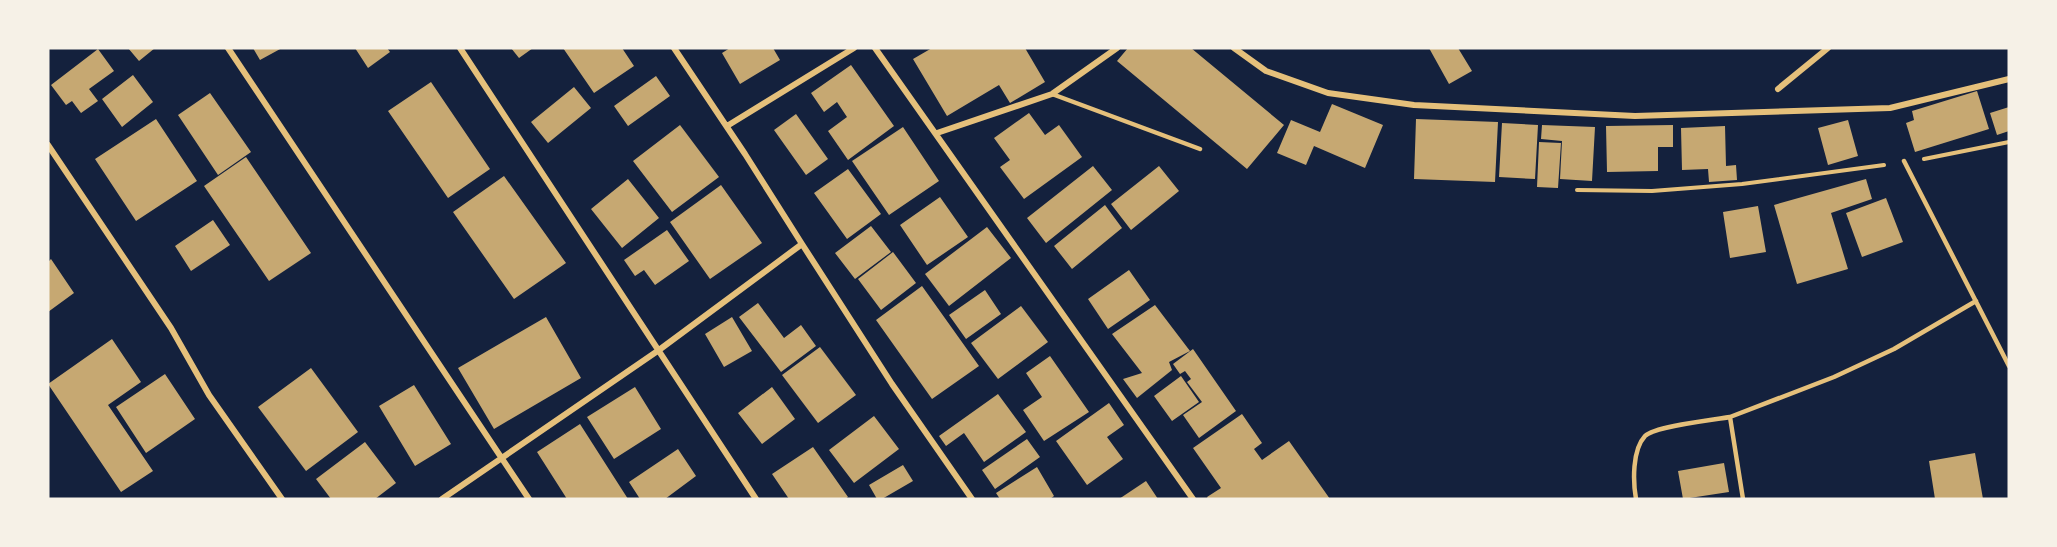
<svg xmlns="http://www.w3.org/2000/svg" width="2057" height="547" font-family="Ubuntu,sans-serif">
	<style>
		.building { fill: #c6a872 }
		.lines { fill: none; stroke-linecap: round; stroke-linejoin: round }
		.path { stroke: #e5c07b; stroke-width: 4 }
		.service { stroke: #e5c07b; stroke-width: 4.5 }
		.minor { stroke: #e5c07b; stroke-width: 6 }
	</style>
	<rect width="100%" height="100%" fill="#14213d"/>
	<path class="building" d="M128 48H155L139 61Z
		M253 48H282L260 60Z
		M355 48H387L390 52 368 68Z
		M511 48H533L519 58Z
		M563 48H622L634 66 594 93Z
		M730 48H773L780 60 740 84 722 53Z
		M932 48H1025L1045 82 1010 103 999 85 947 116 913 59Z
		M1128 48H1191L1284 125 1247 169 1117 61Z
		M1429 48H1458L1472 71 1449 84Z
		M98 49 114 71 89 89 98 101 81 113 72 101 66 105 51 85Z
		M851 65 894 126 848 160 828 131 847 117 837 102 824 112 811 93Z
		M133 75 153 102 122 127 102 99Z
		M656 76 670 96 628 126 614 106Z
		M431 82 490 169 448 198 388 111Z
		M574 87 591 108 548 143 531 122Z
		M1977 91 1989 129 1915 152 1906 123 1914 120 1912 111Z
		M210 93 251 152 218 175 178 115Z
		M1332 104 1383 125 1365 168 1314 146 1306 165 1277 153 1291 120 1320 132Z
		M2009 107V131L1997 135 1990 113Z
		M1029 113 1045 135 1059 125 1082 157 1024 199 1000 167 1010 160 994 138Z
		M796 114 828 159 806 175 774 130Z
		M156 119 197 181 136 221 95 159Z
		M1416 119 1498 122 1495 182 1414 179Z
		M1848 120 1858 156 1828 165 1818 128Z
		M1502 123 1538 125 1535 179 1499 177Z
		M680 125 719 177 672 212 633 161Z
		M1542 125 1595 127 1592 181 1560 179 1562 141 1541 139Z
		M1673 125V147H1658V171L1607 172 1606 126Z
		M1725 126 1726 166 1736 165 1737 180 1709 182 1708 169 1682 170 1681 128Z
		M903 127 939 181 889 215 852 161Z
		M1539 142 1561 143 1558 188 1537 187Z
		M246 157 311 253 269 281 204 186Z
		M1093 166 1112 190 1046 243 1027 218Z
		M1159 166 1179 191 1131 230 1111 204Z
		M848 169 881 214 847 239 814 193Z
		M504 176 566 263 514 299 453 212Z
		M628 179 659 218 622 248 591 209Z
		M1866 179 1872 199 1831 213 1848 269 1797 284 1774 205Z
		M721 185 762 243 710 279 670 222Z
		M940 197 968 237 927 265 900 225Z
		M1886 198 1903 242 1862 257 1846 213Z
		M1105 205 1122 228 1072 269 1054 246Z
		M1758 206 1766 252 1730 258 1723 212Z
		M213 220 230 245 191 271 175 246Z
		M871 226 891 252 855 279 835 253Z
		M987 227 1011 258 949 306 925 274Z
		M667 230 689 261 655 285 644 270 635 276 624 260Z
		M893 252 916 283 881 310 858 279Z
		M51 259 74 293 48 312V262Z
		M1129 270 1150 300 1108 329 1088 299Z
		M922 286 979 366 932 399 876 320Z
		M985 290 1001 314 966 339 949 315Z
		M758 303 784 338 801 325 816 346 781 372 739 317Z
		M1155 305 1190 351 1169 362 1172 370 1137 398 1123 379 1142 373 1112 334Z
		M1021 306 1048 342 998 379 971 343Z
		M546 317 581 378 494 429 458 368Z
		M732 317 752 351 724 367 705 334Z
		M112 339 141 382 108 405 153 471 121 492 48 384Z
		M820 347 856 395 818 423 782 375Z
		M1193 349 1236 411 1199 438 1183 415 1202 402 1187 382 1191 379 1185 371 1180 374 1173 364Z
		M1050 356 1089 412 1044 441 1023 410 1042 397 1026 373Z
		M311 368 358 432 306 471 258 407Z
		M165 374 195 419 146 453 116 407Z
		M1181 376 1199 402 1172 421 1154 396Z
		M414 385 451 444 415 466 379 406Z
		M635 387 661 429 614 459 587 417Z
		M772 387 795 419 762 444 738 413Z
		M998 394 1026 432 984 462 964 433 946 446 939 436Z
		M1109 403 1124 425 1107 437 1123 459 1087 485 1056 441Z
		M1242 414 1262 443 1254 449 1262 460 1289 441 1330 499H1208L1207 497 1221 488 1193 448Z
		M874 416 899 449 854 483 829 450Z
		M580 424 628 499H567L537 452Z
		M1027 439 1040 457 995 489 982 470Z
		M365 442 396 483 375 499H331L316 479Z
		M813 447 848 497 845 499H789L772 474Z
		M678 449 696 476 665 499H640L629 482Z
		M1975 453 1983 499H1935L1929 461Z
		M1724 463 1729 492 1683 499 1678 471Z
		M903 465 913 481 882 499H877L869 485Z
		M1037 467 1054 496 1050 499H1000L996 493Z
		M1146 481 1158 499H1119Z"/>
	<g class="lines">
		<path class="path" d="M1924 159 2009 142
			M1577 190 1652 191 1742 184 1884 165"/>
		<path class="service" d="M1052 94 1200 149
			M1904 161 2009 366
			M1636 499C1633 482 1632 450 1645 436 1655 426 1713 420 1730 417
			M1743 499 1730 417 1834 377 1894 349 1976 301"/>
		<path class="minor" d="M228 48 529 499
			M460 48 756 499
			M674 48 745 154 802 244
			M875 48 1193 499
			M1234 48 1266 71 1328 93 1414 105 1635 116 1890 108 2009 79
			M1778 89 1828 48
			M727 126 854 48
			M937 133 1052 94 1117 48
			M48 145 171 328 209 395 282 499
			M442 499 659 350 802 244 892 384 972 499"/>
	</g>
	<rect width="2057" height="547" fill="none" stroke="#f6f1e7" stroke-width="99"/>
</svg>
